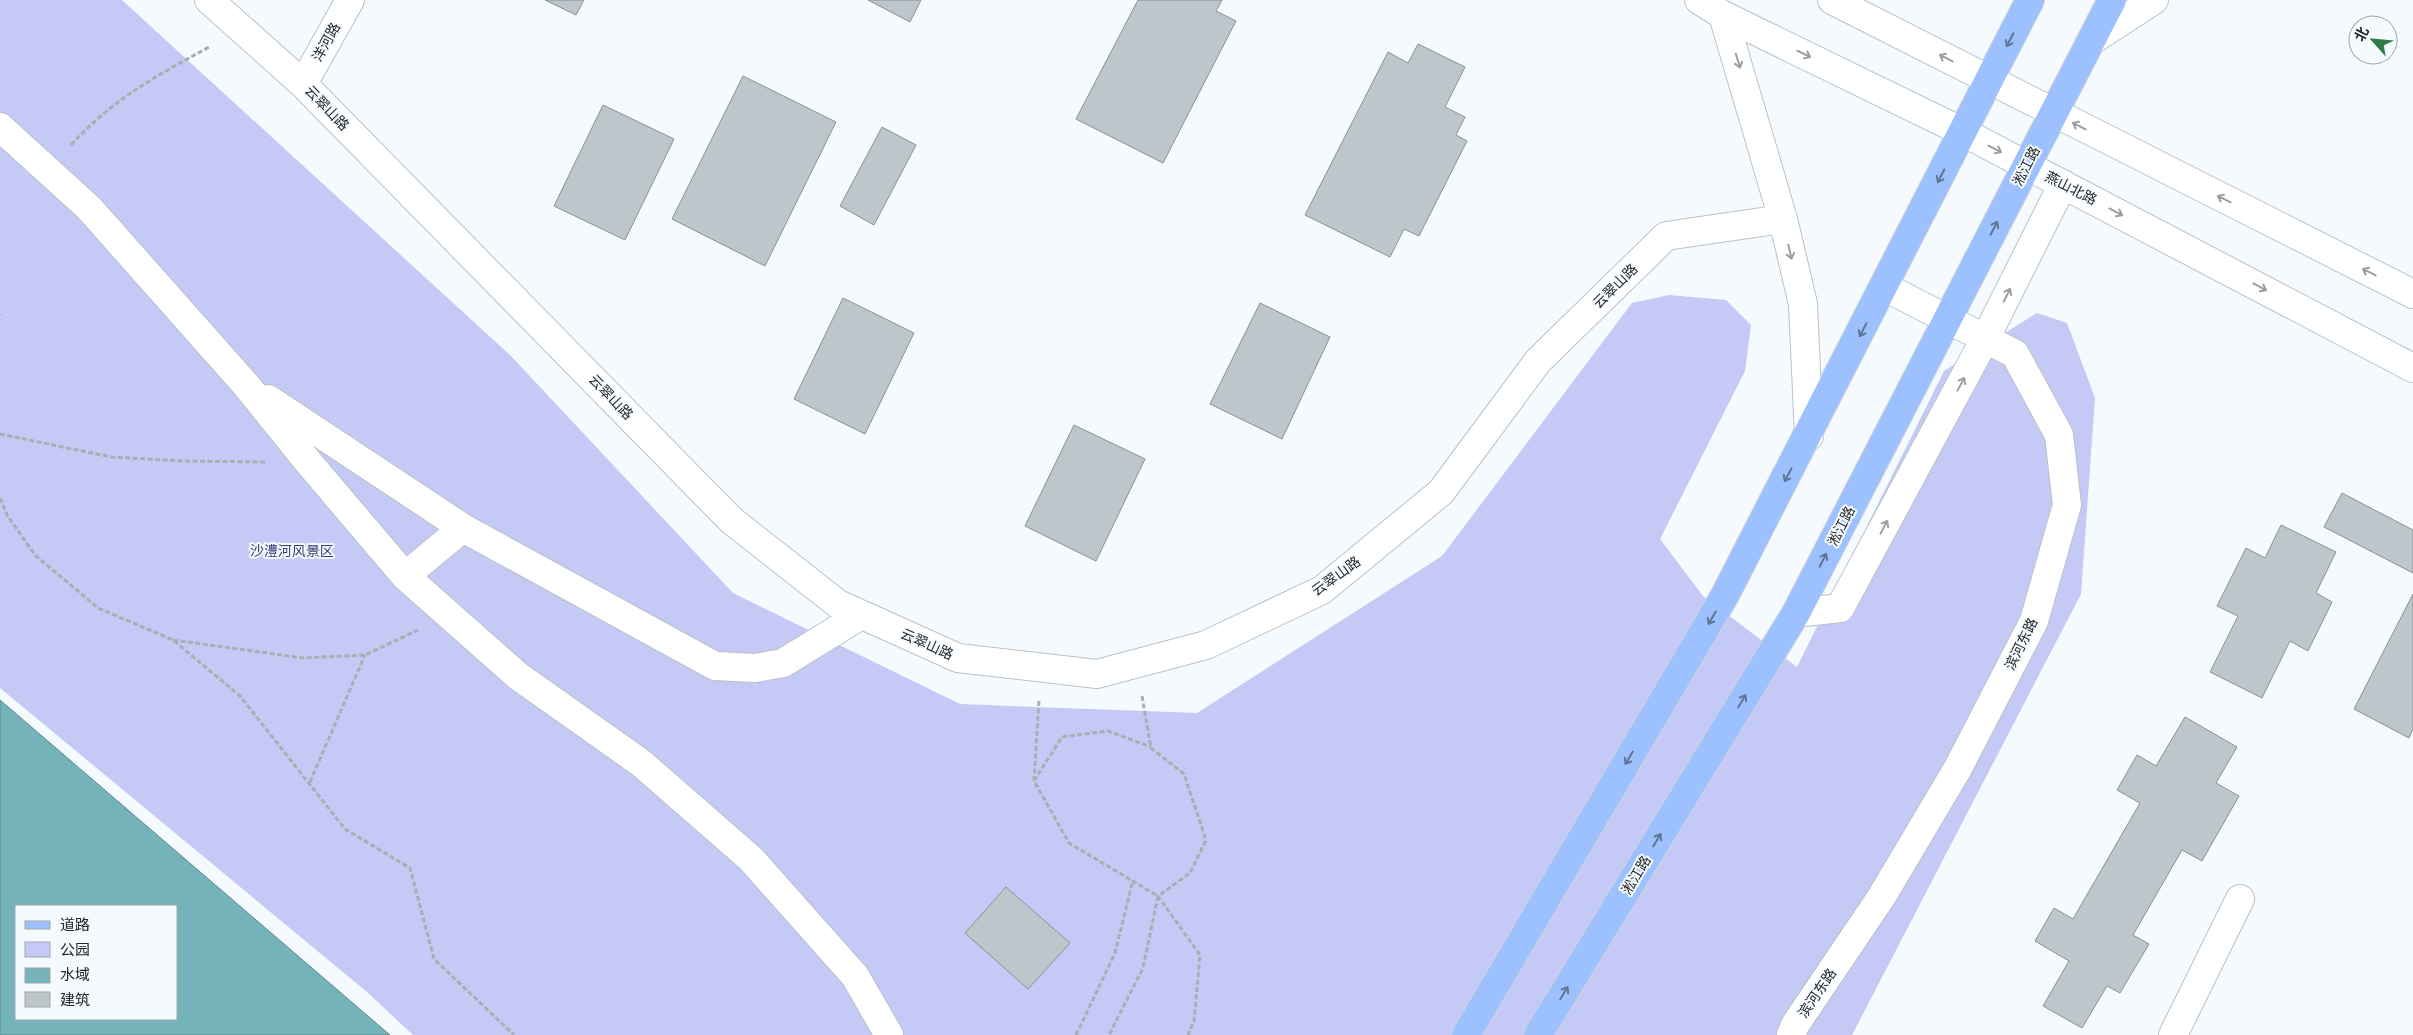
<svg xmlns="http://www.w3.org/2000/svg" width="2413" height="1035" font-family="'Asap Condensed','Noto Sans SC',sans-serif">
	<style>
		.green { fill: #c4caf5 }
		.water { fill: #75b3ba; stroke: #5d898f; fill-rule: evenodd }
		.building { fill: #bdc7cb; stroke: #889195 }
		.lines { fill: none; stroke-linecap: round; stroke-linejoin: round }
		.street-casing { stroke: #bac2c8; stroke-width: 30 }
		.secondary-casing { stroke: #bac2c8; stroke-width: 30 }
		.primary-casing { stroke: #d3d4d4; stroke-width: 30 }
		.path { stroke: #aaaeb2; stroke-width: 3; stroke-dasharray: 5 2.5; stroke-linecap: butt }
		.street { stroke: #fff; stroke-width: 28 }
		.secondary { stroke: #fff; stroke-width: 28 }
		.primary { stroke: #9dc1ff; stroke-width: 28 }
		.oneway { stroke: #607494 }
		.oneway2 { stroke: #9c9e9f }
		.labels { text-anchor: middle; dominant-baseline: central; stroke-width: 4; stroke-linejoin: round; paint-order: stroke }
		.street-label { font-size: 14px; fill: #24272a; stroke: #f5fafe }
		.park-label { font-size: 14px; fill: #383b73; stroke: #f5fafe }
	</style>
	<rect width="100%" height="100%" fill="#f5fafe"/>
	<path class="green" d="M0 0H122L511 356 733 593 960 704 1197 713 1442 556 1632 303 1669 295 1726 300 1751 325 1745 371 1660 539 1703 596 1797 667 1944 371 2037 313 2067 323 2095 398 2081 594 1852 1035H413L367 992 0 688Z"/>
	<path class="water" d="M0 700 390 1035H0ZM16 906H176V1019H16Z"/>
	<path class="building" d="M545 0H584L576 15Z
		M868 0H921L910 22Z
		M1138 0H1222L1216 11 1236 21 1163 163 1076 119Z
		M1418 44 1465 67 1445 107 1465 117 1456 135 1467 141 1419 236 1404 229 1390 257 1305 215 1388 52 1408 63Z
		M743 76 836 122 765 266 672 219Z
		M603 105 674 139 625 240 554 206Z
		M882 127 916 145 874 225 840 206Z
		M843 298 914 333 865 434 794 399Z
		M1260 303 1330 337 1282 439 1210 404Z
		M1074 425 1145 459 1096 561 1025 526Z
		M2342 493 2413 530V573L2324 527Z
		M2281 525 2336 552 2316 593 2332 602 2308 651 2290 641 2262 698 2210 672 2238 616 2217 606 2246 548 2265 558Z
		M2413 594V729L2409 738 2354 709Z
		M2185 717 2237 747 2216 783 2239 796 2202 861 2182 850 2133 935 2149 944 2120 993 2107 986 2082 1028 2043 1006 2069 961 2035 941 2054 908 2073 919 2140 803 2117 790 2137 755 2156 766Z
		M1006 887 1070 943 1028 989 965 933Z"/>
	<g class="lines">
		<defs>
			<path id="street" d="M2091 41 2154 0
				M0 127 89 208 246 385 309 463 405 576 518 676 641 763 751 859 855 976 889 1035
				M268 399 463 528 715 666 755 668 783 663 861 615
				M405 576 463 528
				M2173 1035 2240 899"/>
			<path id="secondary" d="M209 0 303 84 731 520 838 604 958 658 1097 674 1206 645 1322 590 1441 492 1538 361 1666 236 1783 219
				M1699 0 1723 15 1963 132 2413 368
				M1832 0 2413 294
				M1723 15 1783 219 1803 304 1809 436
				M303 84 350 0
				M1796 613 1840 608 1985 339 2063 184
				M1791 1035 1795 1025 1882 896 1958 768 2034 621 2067 505 2059 435 2015 354 1885 287"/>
			<path id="primary" d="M1466 1035 1725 595 2030 0
				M1538 1035 1796 613 2112 0"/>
		</defs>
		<use href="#street" class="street-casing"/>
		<use href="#secondary" class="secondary-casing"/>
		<use href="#primary" class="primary-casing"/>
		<path class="path" d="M71 145C114 98 156 76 211 46
			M0 314V315
			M0 434 111 457 184 461 266 462
			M0 498 7 515 35 555 98 608 173 640 240 696 345 829 410 868 434 959 514 1035
			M173 640 303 658 365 655 418 630
			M1142 696 1151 748 1184 774 1206 840 1190 873 1158 896 1200 955 1194 1021 1188 1035
			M1039 701 1034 781 1069 843 1158 896 1143 968 1109 1035
			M1034 781 1062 737 1108 731 1151 747
			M310 782 365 655
			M1076 1035 1115 953 1133 880"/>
		<use href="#street" class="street"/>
		<use href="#secondary" class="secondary"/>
		<use href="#primary" class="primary"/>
	</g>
	<defs><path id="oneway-shaft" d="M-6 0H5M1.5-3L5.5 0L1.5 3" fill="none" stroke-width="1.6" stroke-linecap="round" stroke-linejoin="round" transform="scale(1.25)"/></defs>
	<g class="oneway">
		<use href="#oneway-shaft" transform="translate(2010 40) rotate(117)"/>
		<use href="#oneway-shaft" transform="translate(1941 176) rotate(117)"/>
		<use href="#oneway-shaft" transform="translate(1994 228) rotate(-63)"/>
		<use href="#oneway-shaft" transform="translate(1863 330) rotate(117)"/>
		<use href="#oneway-shaft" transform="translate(1788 475) rotate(118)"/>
		<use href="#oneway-shaft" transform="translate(1823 560) rotate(-63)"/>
		<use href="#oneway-shaft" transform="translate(1712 618) rotate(120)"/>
		<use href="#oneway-shaft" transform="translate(1742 701) rotate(-59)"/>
		<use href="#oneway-shaft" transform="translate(1629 758) rotate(120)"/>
		<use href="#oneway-shaft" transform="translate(1657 840) rotate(-59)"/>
		<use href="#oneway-shaft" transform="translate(1564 993) rotate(-59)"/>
	</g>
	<g class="oneway2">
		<use href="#oneway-shaft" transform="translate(1804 54) rotate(26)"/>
		<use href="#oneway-shaft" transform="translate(1946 58) rotate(-153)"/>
		<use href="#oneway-shaft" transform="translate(1738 61) rotate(73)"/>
		<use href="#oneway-shaft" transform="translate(2079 126) rotate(-153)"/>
		<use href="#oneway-shaft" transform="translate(1995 149) rotate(27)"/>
		<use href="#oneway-shaft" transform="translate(2224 199) rotate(-153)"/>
		<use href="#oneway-shaft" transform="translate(2116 212) rotate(28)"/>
		<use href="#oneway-shaft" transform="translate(1790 252) rotate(77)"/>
		<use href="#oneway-shaft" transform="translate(2369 272) rotate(-153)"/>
		<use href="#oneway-shaft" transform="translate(2260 287) rotate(28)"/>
		<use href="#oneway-shaft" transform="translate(2007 295) rotate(-63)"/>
		<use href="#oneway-shaft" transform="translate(1961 384) rotate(-62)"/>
		<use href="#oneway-shaft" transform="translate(1884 527) rotate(-62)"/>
	</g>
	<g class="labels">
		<g class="street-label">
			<text transform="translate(326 42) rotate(-61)">洋河路</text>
			<text transform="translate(327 108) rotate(46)">云翠山路</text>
			<text transform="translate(2026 166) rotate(-63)">淞江路</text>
			<text transform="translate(2071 188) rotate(27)">燕山北路</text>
			<text transform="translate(1615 286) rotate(-45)">云翠山路</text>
			<text transform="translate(611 397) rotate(46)">云翠山路</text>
			<text transform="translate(1841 526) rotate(-63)">淞江路</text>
			<text transform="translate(1336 576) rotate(-36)">云翠山路</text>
			<text transform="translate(927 644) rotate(24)">云翠山路</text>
			<text transform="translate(2021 644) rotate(-64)">滨河东路</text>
			<text transform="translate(1636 875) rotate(-59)">淞江路</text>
			<text transform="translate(1817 993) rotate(-56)">滨河东路</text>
		</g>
		<g class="park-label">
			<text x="292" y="551">沙澧河风景区</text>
		</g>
	</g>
	<rect x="15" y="905" width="162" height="115" fill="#f5fafe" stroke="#a1a6a9"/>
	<rect x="25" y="921" width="25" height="8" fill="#9dc1ff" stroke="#a1a6a9"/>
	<text x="60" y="930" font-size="15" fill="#24272a">道路</text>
	<rect x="25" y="942" width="25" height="15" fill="#c4caf5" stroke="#a1a6a9"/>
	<text x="60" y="955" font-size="15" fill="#24272a">公园</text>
	<rect x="25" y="968" width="25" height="15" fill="#75b3ba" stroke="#a1a6a9"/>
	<text x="60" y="980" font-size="15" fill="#24272a">水域</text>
	<rect x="25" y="992" width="25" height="15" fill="#bdc7cb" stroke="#a1a6a9"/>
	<text x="60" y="1005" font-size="15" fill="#24272a">建筑</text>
	<g transform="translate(2373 40) rotate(297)"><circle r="24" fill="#f5fafe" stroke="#a1a6a9"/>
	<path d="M0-4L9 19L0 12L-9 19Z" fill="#327b47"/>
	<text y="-8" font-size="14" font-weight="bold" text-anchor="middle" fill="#24272a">北</text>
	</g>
</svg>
